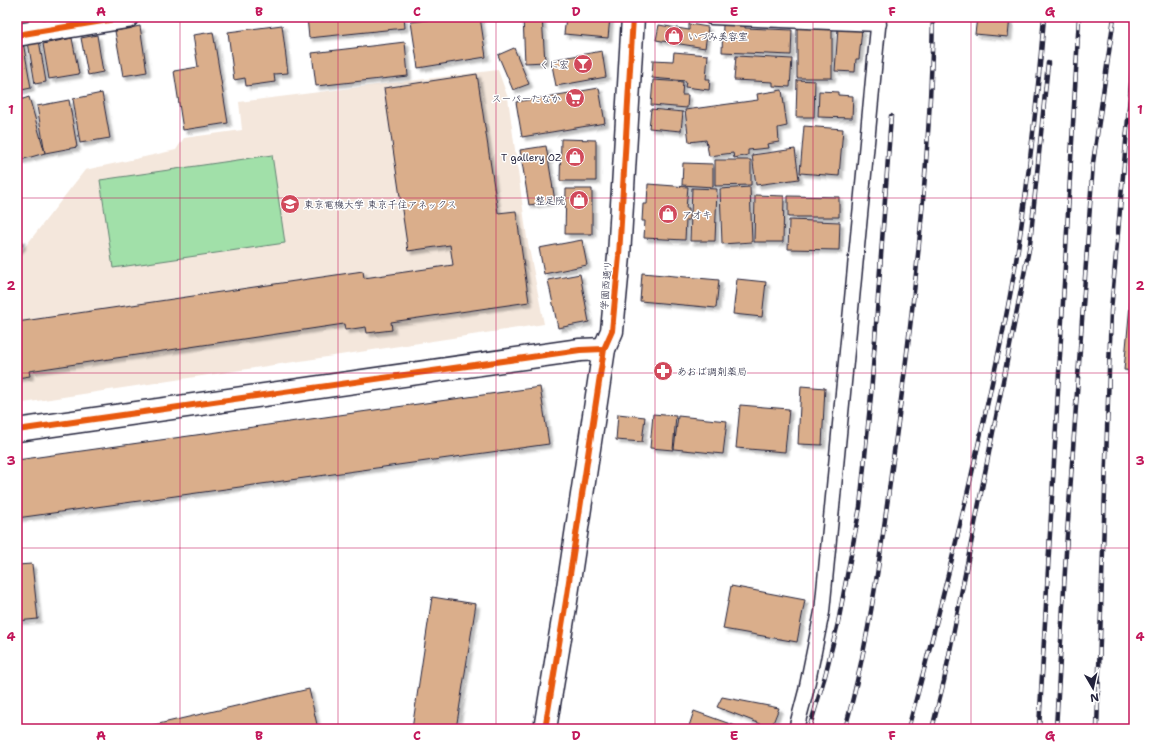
<svg xmlns="http://www.w3.org/2000/svg" width="1151" height="746" viewBox="0 0 1151 746" font-family="'Shantell Sans','Klee One',sans-serif">
  <style>
    .built { fill: #f4e7dc }
    .pitch { fill: #a1e0a9; stroke: #628172 }
    .building { fill: #daae8b; stroke: #22223b; filter: url(#shadow) }
    .lines { fill: none; stroke-linecap: round; stroke-linejoin: round }
    .lane-casing { stroke: #22223b; stroke-width: 17 }
    .street-casing { stroke: #22223b; stroke-width: 25 }
    .lane { stroke: #fff; stroke-width: 14 }
    .street { stroke: #fff; stroke-width: 22 }
    .rail-casing { stroke: #22223b; stroke-width: 4.5 }
    .rail { stroke: #fff; stroke-width: 3; stroke-dasharray: 9; stroke-linecap: butt }
    .cycleway-casing { stroke: #fff; stroke-width: 8 }
    .cycleway { stroke: #e8590c; stroke-width: 6 }
    .grid { fill: none; stroke: #c2185b; stroke-width: 1; stroke-opacity: 0.55 }
    .labels { text-anchor: middle; dominant-baseline: central; stroke-width: 3; stroke-linejoin: round; paint-order: stroke }
    .poi-label { font-size: 10px; fill: #22223b; stroke: #fff; text-anchor: start }
    .street-label { font-size: 10px; fill: #22223b; stroke: #fff }
    .neatline { fill: none; stroke: #c2185b; stroke-width: 1.5 }
    .grid-label { font-size: 13px; text-anchor: middle; font-weight: bold; fill: #c2185b }
  </style>
  <defs>
    <filter id="shadow"><feDropShadow dx="3.5" dy="3.5" stdDeviation="1" flood-color="#0004"/></filter>
  </defs>
  <rect width="100%" height="100%" fill="#fff"/>
  <filter id="ink" filterUnits="userSpaceOnUse"><feTurbulence type="fractalNoise" baseFrequency=".025" numOctaves="2"/><feDisplacementMap in="SourceGraphic" scale="8" xChannelSelector="R" yChannelSelector="G"/><feConvolveMatrix kernelMatrix="1 2 1 2 8 2 1 2 1" color-interpolation-filters="sRGB"/></filter>
  <g filter="url(#ink)">
    <polygon class="built" points="498,70 508,98 527,238 544,324 17,404 17,257 85,170 176,150 184,138 242,130 239,102"/>
    <polygon class="pitch" points="272,155 285,243 113,268 100,180"/>
    <g class="building">
      <polygon points="307,17 404,17 405,28 309,38"/>
      <polygon points="427,17 446,17 447,18 455,17 480,17 486,57 418,68 411,22 428,20"/>
      <polygon points="523,17 542,17 545,62 525,63"/>
      <polygon points="566,17 610,17 608,38 564,34"/>
      <polygon points="977,17 1010,17 1008,37 975,34"/>
      <polygon points="689,24 708,27 705,48 656,40 659,25 689,30"/>
      <polygon points="723,24 745,25 745,28 792,30 791,55 722,52"/>
      <polygon points="282,25 288,73 274,74 275,82 246,86 245,78 234,80 228,32"/>
      <polygon points="140,26 147,72 123,76 115,31"/>
      <rect x="797" y="27" width="35" height="51"/>
      <polygon points="838,28 862,29 859,59 856,59 855,72 835,71"/>
      <polygon points="213,32 228,123 183,130 174,71 198,67 193,35"/>
      <polygon points="97,35 103,72 88,75 81,38"/>
      <polygon points="72,38 79,74 49,79 43,44"/>
      <polygon points="39,40 46,82 35,84 28,42"/>
      <polygon points="23,42 31,88 17,91 17,43"/>
      <polygon points="405,42 408,76 316,86 312,53"/>
      <polygon points="514,48 529,84 513,90 498,55"/>
      <polygon points="602,51 606,77 556,86 551,60"/>
      <polygon points="674,52 708,55 706,79 710,79 709,90 685,87 686,81 652,78 653,60 673,61"/>
      <polygon points="736,56 792,59 790,87 773,86 773,82 734,80"/>
      <polygon points="477,74 498,213 516,211 529,302 391,322 392,330 367,333 366,327 345,330 344,324 29,371 30,376 17,378 17,322 363,271 364,278 453,265 450,245 408,251 384,88"/>
      <polygon points="653,80 683,82 682,95 688,95 687,108 651,105"/>
      <polygon points="797,80 815,81 814,117 796,117"/>
      <polygon points="599,88 605,123 522,137 516,102"/>
      <polygon points="782,90 787,126 778,128 779,142 767,144 768,148 748,150 748,155 734,158 733,153 709,156 706,140 689,142 685,110 758,100 757,94"/>
      <polygon points="819,91 838,92 838,95 853,96 852,118 818,117"/>
      <polygon points="102,93 110,138 80,143 73,99"/>
      <polygon points="29,97 45,153 17,161 17,101"/>
      <polygon points="69,100 77,147 45,153 37,106"/>
      <polygon points="651,109 683,112 681,131 649,128"/>
      <polygon points="804,126 843,129 839,176 800,173"/>
      <polygon points="561,139 596,140 596,181 560,181"/>
      <polygon points="546,146 555,201 529,205 520,150"/>
      <polygon points="795,149 799,179 756,185 752,155"/>
      <polygon points="715,160 751,160 751,185 715,186"/>
      <polygon points="683,163 713,164 713,187 682,185"/>
      <polygon points="648,184 688,187 686,208 689,208 689,220 686,220 685,240 644,238 645,221 642,221 643,204 647,204"/>
      <polygon points="750,187 752,242 722,244 720,189"/>
      <polygon points="692,188 717,189 715,241 690,241"/>
      <polygon points="566,189 592,189 592,234 565,234"/>
      <polygon points="755,195 784,196 783,242 754,242"/>
      <polygon points="788,196 839,197 839,217 788,217"/>
      <polygon points="789,220 840,222 839,250 788,249"/>
      <polygon points="17,239 21,239 22,246 17,251"/>
      <polygon points="582,240 587,265 544,274 539,248"/>
      <polygon points="1134,261 1134,371 1124,370"/>
      <polygon points="642,273 719,280 716,308 640,301"/>
      <polygon points="580,274 589,322 558,328 548,280"/>
      <polygon points="737,279 766,282 762,317 733,314"/>
      <polygon points="801,386 825,388 822,445 798,444"/>
      <polygon points="540,387 549,444 17,518 17,460"/>
      <polygon points="740,405 789,409 785,452 736,448"/>
      <polygon points="618,414 645,417 642,442 616,440"/>
      <polygon points="653,414 676,416 673,450 650,448"/>
      <polygon points="678,416 727,421 723,454 674,449"/>
      <polygon points="32,564 38,619 17,621 17,565"/>
      <polygon points="731,586 805,600 797,642 723,629"/>
      <polygon points="432,597 476,604 456,729 412,729"/>
      <polygon points="309,689 318,729 137,729"/>
      <polygon points="722,697 779,708 771,728 717,707"/>
      <polygon points="694,711 744,729 688,729"/>
    </g>
    <g class="lines">
      <defs>
        <g id="lane">
          <polyline points="35,17 38,31"/>
          <polyline points="711,17 879,24"/>
          <polyline points="796,729 806,691 822,612 879,17"/>
        </g>
        <g id="street">
          <polyline points="17,35 127,17"/>
          <polyline points="17,430 580,350 604,349"/>
          <polyline points="545,729 566,601 604,349 612,331 619,256 633,17"/>
        </g>
      </defs>
      <use href="#lane" class="lane-casing"/>
      <use href="#street" class="street-casing"/>
      <use href="#lane" class="lane"/>
      <use href="#street" class="street"/>
      <defs>
        <g id="rail">
          <polyline points="809,729 825,676 838,623 860,507 871,395 891,116"/>
          <path d="M845 729C870 638 882 545 894 452 914 307 930 163 933 17"/>
          <path d="M908 729C934 635 957 541 978 446 993 378 1009 310 1019 242 1030 167 1038 92 1044 17"/>
          <polyline points="932,729 944,681 1030,244 1048,63"/>
          <polyline points="1039,729 1079,17"/>
          <polyline points="1056,729 1067,535 1093,163 1114,17"/>
          <polyline points="1097,729 1111,311 1134,51"/>
        </g>
      </defs>
      <use href="#rail" class="rail-casing"/>
      <use href="#rail" class="rail"/>
      <defs>
        <g id="cycleway">
          <polyline points="17,35 127,17"/>
          <polyline points="17,430 580,350 604,349"/>
          <polyline points="545,729 566,601 604,349 612,331 619,256 633,17"/>
        </g>
      </defs>
      <use href="#cycleway" class="cycleway-casing"/>
      <use href="#cycleway" class="cycleway"/>
    </g>
  </g>
  <path class="grid" d="M180 17V729M338 17V729M496 17V729M655 17V729M813 17V729M971 17V729M17 198H1134M17 373H1134M17 548H1134"/>
  <defs>
    <symbol id="shop-disc" viewBox="-11 -11 22 22"><circle r="9.5" fill="#d1495b" stroke="#fff"/><path d="M-5-2.5h2.3a2.7 3.5 0 0 1 5.4 0H5L5.5 6h-11ZM-1.5-2.5h3a1.5 2.3 0 0 0-3 0Z" fill="#fff"/></symbol>
    <symbol id="bar-disc" viewBox="-11 -11 22 22"><circle r="9.5" fill="#d1495b" stroke="#fff"/><path d="M-6-5H6L.8 .8V4.5H3.5V6h-7V4.5H-.8V.8Z" fill="#fff"/></symbol>
    <symbol id="supermarket-disc" viewBox="-11 -11 22 22"><circle r="9.5" fill="#d1495b" stroke="#fff"/><path d="M-6-5.5h2.5l.6 2H6L4.5 2H-2.5L-4.4-4H-6ZM-1.5 3.2a1.3 1.3 0 1 0 .1 0ZM3 3.2a1.3 1.3 0 1 0 .1 0Z" fill="#fff"/></symbol>
    <symbol id="university-disc" viewBox="-11 -11 22 22"><circle r="9.5" fill="#d1495b" stroke="#fff"/><path d="M0-5L7-2L0 1L-7-2ZM-4 1L0 2.5L4 1V4Q0 6-4 4Z" fill="#fff"/></symbol>
    <symbol id="pharmacy-disc" viewBox="-11 -11 22 22"><circle r="9.5" fill="#d1495b" stroke="#fff"/><path d="M-2-6h4v4h4v4h-4v4h-4v-4h-4v-4h4Z" fill="#fff"/></symbol>
  </defs>
  <g fill-rule="evenodd">
    <use href="#shop-disc" x="663" y="25" width="22" height="22"/>
    <use href="#bar-disc" x="572" y="53" width="22" height="22"/>
    <use href="#supermarket-disc" x="564" y="87" width="22" height="22"/>
    <use href="#shop-disc" x="564" y="146" width="22" height="22"/>
    <use href="#shop-disc" x="568" y="189" width="22" height="22"/>
    <use href="#university-disc" x="279" y="193" width="22" height="22"/>
    <use href="#shop-disc" x="657" y="203" width="22" height="22"/>
    <use href="#pharmacy-disc" x="652" y="360" width="22" height="22"/>
  </g>
  <g class="labels">
    <g class="poi-label">
      <text x="688" y="36">いづみ美容室</text>
      <text x="569" y="64" text-anchor="end">くに宏</text>
      <text x="561" y="98" text-anchor="end">スーパーたなか</text>
      <text x="561" y="157" text-anchor="end">T gallery OZ</text>
      <text x="565" y="200" text-anchor="end">整足院</text>
      <text x="304" y="204">東京電機大学 東京千住アネックス</text>
      <text x="682" y="214">アオキ</text>
      <text x="677" y="371">あおば調剤薬局</text>
    </g>
    <g class="street-label">
      <text transform="translate(606 285) rotate(-85)">学園西通り</text>
    </g>
  </g>
  <rect width="1151" height="746" fill="none" stroke="#fff" stroke-width="44"/>
  <g transform="translate(1093 688) rotate(171)" stroke="#ffffff" stroke-width="3" paint-order="stroke">
  <path d="M0-3L7 15L0 10L-7 15Z" fill="#22223b"/>
  <text y="-6" font-size="11" font-weight="bold" text-anchor="middle" fill="#22223b">N</text>
  </g>
  <rect x="22" y="22" width="1107" height="702" class="neatline"/>
  <g class="grid-label">
    <text x="101" y="16">A</text>
    <text x="259" y="16">B</text>
    <text x="417" y="16">C</text>
    <text x="576" y="16">D</text>
    <text x="734" y="16">E</text>
    <text x="892" y="16">F</text>
    <text x="1050" y="16">G</text>
    <text x="11" y="114">1</text>
    <text x="1140" y="114">1</text>
    <text x="11" y="290">2</text>
    <text x="1140" y="290">2</text>
    <text x="11" y="465">3</text>
    <text x="1140" y="465">3</text>
    <text x="11" y="641">4</text>
    <text x="1140" y="641">4</text>
    <text x="101" y="740">A</text>
    <text x="259" y="740">B</text>
    <text x="417" y="740">C</text>
    <text x="576" y="740">D</text>
    <text x="734" y="740">E</text>
    <text x="892" y="740">F</text>
    <text x="1050" y="740">G</text>
  </g>
</svg>
